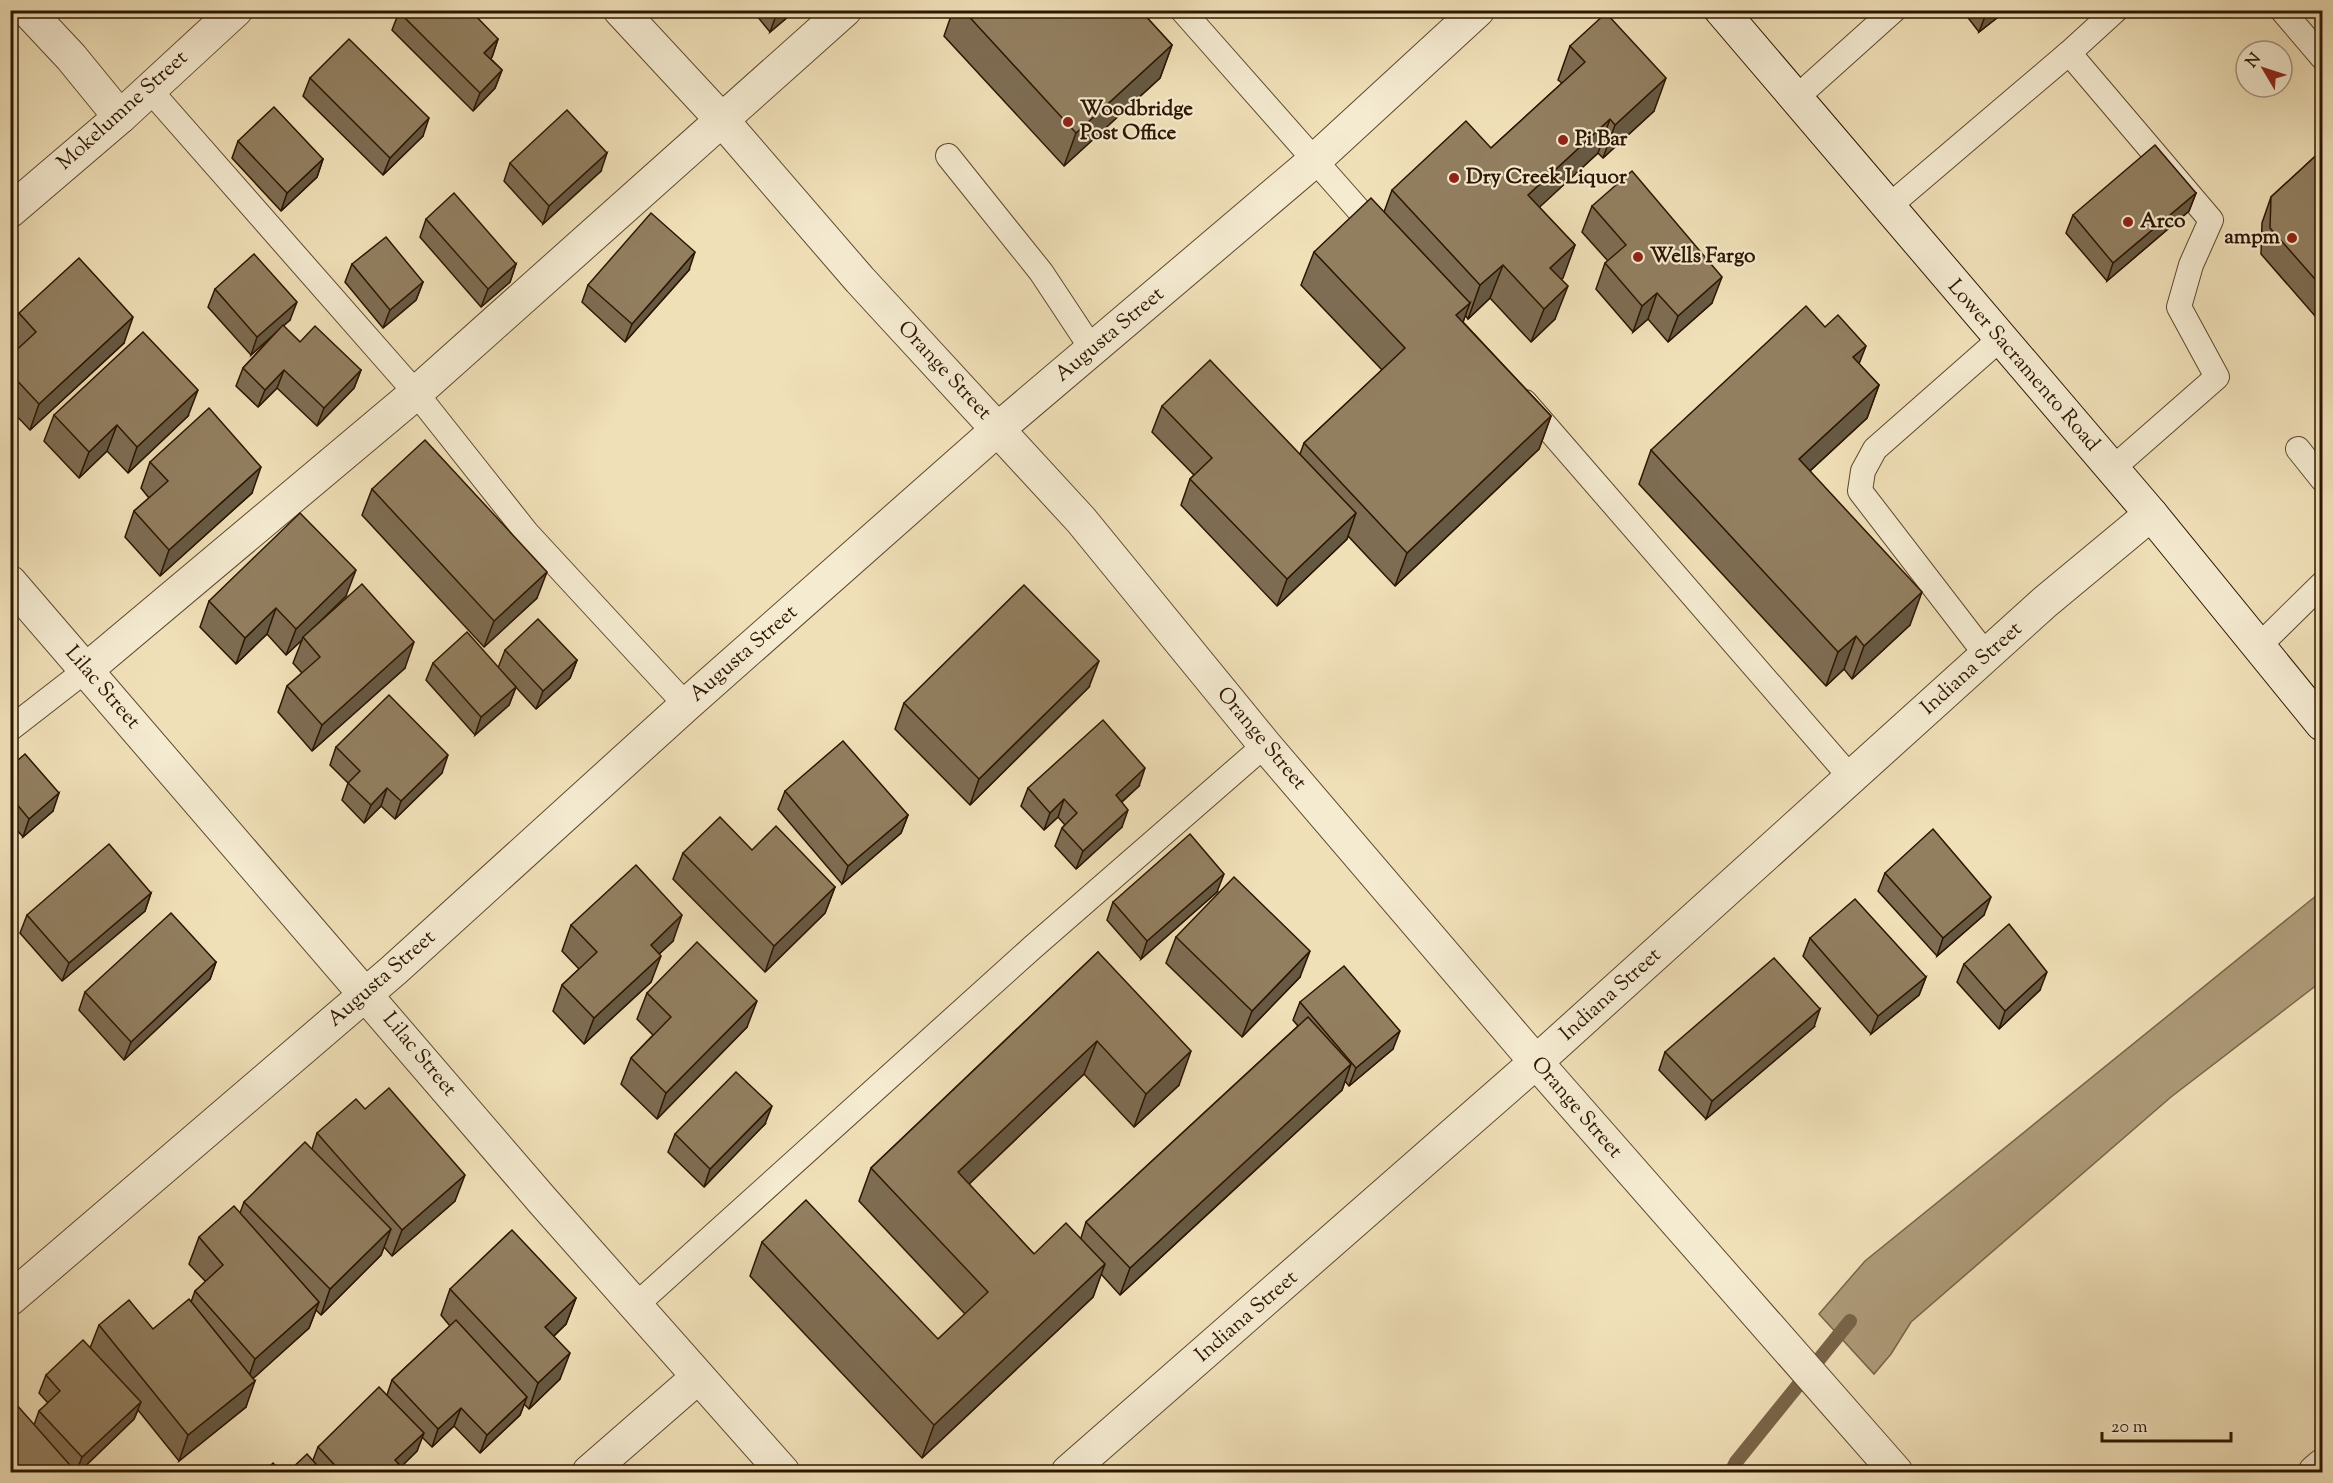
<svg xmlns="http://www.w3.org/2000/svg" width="2333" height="1483" viewBox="0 0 2333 1483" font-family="'Sorts Mill Goudy',serif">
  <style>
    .water { fill: #ae9b79; stroke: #7a6549; stroke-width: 1.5 }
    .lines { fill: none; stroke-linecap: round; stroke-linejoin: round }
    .stream { stroke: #7a6549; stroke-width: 14 }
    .lane-casing { stroke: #5e482e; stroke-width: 26 }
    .street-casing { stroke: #5e482e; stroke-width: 35 }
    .secondary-casing { stroke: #2d1500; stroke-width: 35 }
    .lane { stroke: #f5ebd1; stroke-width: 24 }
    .street { stroke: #f5ebd1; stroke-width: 33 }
    .secondary { stroke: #f5ebd1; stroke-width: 33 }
    .wall { fill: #7e6d53; stroke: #2d1500; stroke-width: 1.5 }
    .shaded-wall { fill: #665943; stroke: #2d1500; stroke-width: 1.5 }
    .building { fill: #927f60; stroke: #2d1500; stroke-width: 1.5 }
    .poi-dot { fill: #8f2418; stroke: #f5ebd1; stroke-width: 2 }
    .labels { text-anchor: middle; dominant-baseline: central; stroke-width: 4.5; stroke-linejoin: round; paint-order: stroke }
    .poi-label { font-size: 21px; font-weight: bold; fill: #2d1500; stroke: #f5ebd1; text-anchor: start }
    .street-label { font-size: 21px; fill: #2d1500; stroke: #f5ebd1 }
  </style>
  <rect width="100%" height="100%" fill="#f0e0b8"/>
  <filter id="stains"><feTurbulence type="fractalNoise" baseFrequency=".00333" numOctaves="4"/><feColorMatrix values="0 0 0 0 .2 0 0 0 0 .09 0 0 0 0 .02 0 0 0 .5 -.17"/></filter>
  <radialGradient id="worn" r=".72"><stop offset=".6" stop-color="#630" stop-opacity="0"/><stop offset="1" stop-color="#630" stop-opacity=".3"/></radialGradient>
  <polygon class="water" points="2322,891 2322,981 2171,1097 1911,1322 1891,1354 1874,1374 1819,1314 1865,1261"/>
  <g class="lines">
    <polyline class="stream" points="1731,1472 1736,1462 1850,1321"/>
    <defs>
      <g id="lane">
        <polyline points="1182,10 1379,233"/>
        <polyline points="2282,10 2322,57"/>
        <polyline points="2069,53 2116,10"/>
        <polyline points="148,88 416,393 527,533 686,705"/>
        <polyline points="1796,98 1894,10"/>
        <polyline points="948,156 1041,272 1092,349"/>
        <polyline points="1888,207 2069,53 2211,220 2191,265 2179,307 2217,377 2112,469"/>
        <polyline points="1525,402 1852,779"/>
        <polyline points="2298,449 2322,479"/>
        <polyline points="2259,646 2322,584"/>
        <polyline points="1987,656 1860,491 1863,471 1875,449 2000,339"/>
        <polyline points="10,729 86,670"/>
        <polyline points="635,1306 1033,947 1265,745"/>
      </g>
      <g id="street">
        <polyline points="27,10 71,57 120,117"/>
        <polyline points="620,10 721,119 860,280 1081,520 1265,745 1536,1062 1896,1472"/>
        <polyline points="10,211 120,117 236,10"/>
        <polyline points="10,582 542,1200 783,1472"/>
        <polyline points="86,670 416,393 845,10"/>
        <polyline points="10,1299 394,970 686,705 998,429 1315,160 1478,10"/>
        <polyline points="589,1472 698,1377"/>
        <polyline points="1068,1472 1536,1062 2045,602 2151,514"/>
        <polyline points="2315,1472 2322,1466"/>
      </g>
      <polyline id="secondary" points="1721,10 2151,514 2322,724"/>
    </defs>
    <use href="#lane" class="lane-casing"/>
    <use href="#street" class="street-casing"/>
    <use href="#secondary" class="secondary-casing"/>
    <use href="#lane" class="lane"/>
    <use href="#street" class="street"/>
    <use href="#secondary" class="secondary"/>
  </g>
  <g class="wall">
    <polygon points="752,10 796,10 770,32"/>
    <polygon points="953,10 1140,10 1172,45 1160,78 1064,166 944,36"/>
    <polygon points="1962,10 2007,10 1979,32"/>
    <polygon points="399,12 498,39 492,57 490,58 502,70 495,88 473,111 392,30"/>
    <polygon points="1570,46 1654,111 1603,158 1598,153 1539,207 1575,245 1561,280 1555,319 1531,342 1490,298 1468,319 1465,315 1463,322 1551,416 1539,449 1395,586 1348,536 1347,539 1277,606 1181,505 1190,479 1194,475 1152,432 1162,406 1300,454 1304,443 1382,370 1301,285 1314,252 1384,212 1392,190 1491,148 1562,83 1558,80"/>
    <polygon points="310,78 423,136 383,175 303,96"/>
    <polygon points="238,141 323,159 317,177 281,211 232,158"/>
    <polygon points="2322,150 2322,324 2261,254 2262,223 2271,197"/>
    <polygon points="510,163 601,171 543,224 504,181"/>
    <polygon points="2196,193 2189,211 2107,281 2066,233 2073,215"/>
    <polygon points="1592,206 1712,303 1668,342 1648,319 1633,332 1596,289 1605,263 1608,261 1582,232"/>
    <polygon points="426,219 516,264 510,282 481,307 420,237"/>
    <polygon points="352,264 423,282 416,300 383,328 345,282"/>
    <polygon points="689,270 625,342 582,302 588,285"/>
    <polygon points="215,289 290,320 283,326 300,342 361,370 354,388 317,426 277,388 258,407 236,386 243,368 274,334 251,355 208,307"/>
    <polygon points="19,313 124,343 30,430 10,409 10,356 18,349 10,341 10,337"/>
    <polygon points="1859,364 1879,385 1867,418 1810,471 1910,625 1852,679 1844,669 1826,686 1639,484 1651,450"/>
    <polygon points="54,415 188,416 128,473 107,451 79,478 44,441"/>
    <polygon points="150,462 252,493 160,576 125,537 134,511 149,498 141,488"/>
    <polygon points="372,489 537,598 484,647 362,515"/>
    <polygon points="346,596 327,615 405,668 312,751 278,712 287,686 302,673 293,663 302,640 286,655 267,634 236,664 200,627 209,601"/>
    <polygon points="505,650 577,660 570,678 536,709 502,672 516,687 509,705 475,735 426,680 433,663 498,668"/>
    <polygon points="1089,687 970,805 895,729 904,703"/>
    <polygon points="336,747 442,773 395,819 381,806 364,823 342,800 348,783 330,765"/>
    <polygon points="10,767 53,811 23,837 10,822"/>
    <polygon points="1139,786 1122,802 1122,827 1076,869 1055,846 1062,828 1065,825 1058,817 1044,830 1021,806 1028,788"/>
    <polygon points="785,791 908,815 901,833 842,884 778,809"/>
    <polygon points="752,850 835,887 825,913 765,972 673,879 683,853"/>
    <polygon points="1885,873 1984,915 1937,956 1878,891"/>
    <polygon points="1217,892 1141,959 1107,920 1113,902"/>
    <polygon points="151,893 145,911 62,981 20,933 27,915"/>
    <polygon points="571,925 673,941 659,954 651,982 584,1044 553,1011 562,985 579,969 562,951"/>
    <polygon points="1176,937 1300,977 1242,1037 1166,963"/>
    <polygon points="1810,938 1926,977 1919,995 1871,1034 1803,956"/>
    <polygon points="1098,952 1179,1085 1134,1127 1084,1074 969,1184 1034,1254 1081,1238 1086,1222 1298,1026 1293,1020 1300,1002 1393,1049 1349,1086 1345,1081 1342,1090 1120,1295 1101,1274 1093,1297 922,1458 750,1276 762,1242 938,1339 965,1314 859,1201 871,1168"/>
    <polygon points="216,962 210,979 124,1060 79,1010 85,992"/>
    <polygon points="1964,964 2040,990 1999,1029 1957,982"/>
    <polygon points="647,993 747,1027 657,1119 621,1084 631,1058 653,1035 637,1019"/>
    <polygon points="1814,1027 1706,1119 1659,1070 1665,1052"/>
    <polygon points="365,1109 455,1201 392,1256 384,1247 381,1255 321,1315 316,1310 309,1328 253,1378 246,1407 179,1461 138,1410 134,1419 78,1473 10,1473 34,1425 39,1411 48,1403 39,1393 46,1375 90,1348 99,1325 153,1329 191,1302 195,1291 206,1282 189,1264 199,1237 240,1213 244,1202 312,1149 317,1133"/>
    <polygon points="765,1124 704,1187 668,1152 675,1134"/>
    <polygon points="450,1289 576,1298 566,1324 554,1336 560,1379 529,1409 524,1404 520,1415 480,1453 454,1426 432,1447 422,1437 417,1451 401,1466 407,1473 287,1473 313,1460 318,1447 387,1395 392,1380 450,1326 441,1315"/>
  </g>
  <g class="shaded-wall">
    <polygon points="778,10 796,10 770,32"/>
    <polygon points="1990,10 2007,10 1979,32 1986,14"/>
    <polygon points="498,39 492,57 477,71 484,53"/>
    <polygon points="1172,45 1160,78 1064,166 1076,133"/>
    <polygon points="502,70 495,88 473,111 480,93"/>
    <polygon points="1666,78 1654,111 1603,158 1615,125"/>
    <polygon points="429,118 423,136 383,175 390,158"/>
    <polygon points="1610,119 1598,153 1516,229 1528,195"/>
    <polygon points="607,153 601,171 543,224 549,206"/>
    <polygon points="323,159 317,177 281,211 287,193"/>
    <polygon points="2196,193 2189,211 2107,281 2113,263"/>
    <polygon points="1575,245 1563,278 1538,301 1550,268"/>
    <polygon points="695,252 689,270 625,342 632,324"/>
    <polygon points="516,264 510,282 481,307 488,289"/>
    <polygon points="1503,265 1490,298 1468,319 1480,285"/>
    <polygon points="1722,277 1712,303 1668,342 1678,316"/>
    <polygon points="423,282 416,300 383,328 390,310"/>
    <polygon points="1568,286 1555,319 1531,342 1544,309"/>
    <polygon points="1657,293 1648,319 1633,332 1642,306"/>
    <polygon points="297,302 290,320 251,355 257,337"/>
    <polygon points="1470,303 1458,336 1456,315"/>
    <polygon points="133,317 124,343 30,430 39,404"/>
    <polygon points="1866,346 1853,379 1853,357"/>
    <polygon points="284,370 277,388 258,407 265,390"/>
    <polygon points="361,370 354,388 317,426 324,408"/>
    <polygon points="1879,385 1867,418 1787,492 1799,459"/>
    <polygon points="198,390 188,416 128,473 137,447"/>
    <polygon points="1551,416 1539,449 1395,586 1407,553"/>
    <polygon points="117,425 107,451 79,478 89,452"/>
    <polygon points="261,467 252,493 160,576 169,550"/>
    <polygon points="1356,513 1347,539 1277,606 1287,579"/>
    <polygon points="356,570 346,596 303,638 303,637 302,640 286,655 296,629"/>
    <polygon points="547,572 537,598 484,647 494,621"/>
    <polygon points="1922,592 1910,625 1852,679 1864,646"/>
    <polygon points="276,608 267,634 236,664 245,638"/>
    <polygon points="1856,636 1844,669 1826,686 1838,652"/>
    <polygon points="414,642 405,668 312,751 322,725"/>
    <polygon points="577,660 570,678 536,709 543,691"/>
    <polygon points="1099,661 1089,687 970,805 979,779"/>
    <polygon points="516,687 509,705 475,735 481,717"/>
    <polygon points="448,755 442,773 395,819 401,801"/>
    <polygon points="1145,768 1139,786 1109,813 1116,795"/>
    <polygon points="387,788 381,806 364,823 371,805"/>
    <polygon points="59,793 53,811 23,837 29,819"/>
    <polygon points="1064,799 1058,817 1044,830 1050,813"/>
    <polygon points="1128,810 1122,827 1076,869 1083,851"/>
    <polygon points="908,815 901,833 842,884 848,866"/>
    <polygon points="1224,874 1217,892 1141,959 1147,941"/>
    <polygon points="835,887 825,913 765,972 774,946"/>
    <polygon points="151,893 145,911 62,981 69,963"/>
    <polygon points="1991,897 1984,915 1937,956 1943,938"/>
    <polygon points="682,915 673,941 641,971 651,945"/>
    <polygon points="1310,951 1300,977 1242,1037 1252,1011"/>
    <polygon points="661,956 651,982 584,1044 594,1018"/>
    <polygon points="216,962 210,979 124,1060 131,1042"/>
    <polygon points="2047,972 2040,990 1999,1029 2005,1011"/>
    <polygon points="1926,977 1919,995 1871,1034 1878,1016"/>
    <polygon points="757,1001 747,1027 657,1119 666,1093"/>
    <polygon points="1820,1009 1814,1027 1706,1119 1712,1101"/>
    <polygon points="1400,1031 1393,1049 1349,1086 1356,1068"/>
    <polygon points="1097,1041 1084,1074 946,1206 958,1172"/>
    <polygon points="1191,1051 1179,1085 1134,1127 1146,1094"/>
    <polygon points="1351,1064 1342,1090 1120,1295 1130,1268"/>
    <polygon points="772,1106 765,1124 704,1187 710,1169"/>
    <polygon points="465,1175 455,1201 392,1256 402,1230"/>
    <polygon points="391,1229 381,1255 321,1315 330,1289"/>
    <polygon points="1105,1264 1093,1297 922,1458 934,1425"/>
    <polygon points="576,1298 566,1324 536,1353 545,1327"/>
    <polygon points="319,1302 309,1328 246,1385 255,1359"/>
    <polygon points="570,1353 560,1379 529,1409 538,1383"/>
    <polygon points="255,1381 246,1407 179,1461 188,1435"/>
    <polygon points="527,1397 520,1415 480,1453 487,1435"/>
    <polygon points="141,1402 134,1419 78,1473 76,1473 82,1457"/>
    <polygon points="461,1408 454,1426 432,1447 438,1429"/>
    <polygon points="424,1433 417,1451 395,1473 395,1460"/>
  </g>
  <g class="building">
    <polygon points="400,10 470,10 498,39 484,53 502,70 480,93 399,12"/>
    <polygon points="963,10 1140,10 1172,45 1076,133"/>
    <polygon points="1983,10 1990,10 1986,14"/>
    <polygon points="1606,13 1666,78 1615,125 1610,119 1528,195 1575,245 1550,268 1568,286 1544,309 1503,265 1480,285 1392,190 1466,121 1491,148 1585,62 1570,46"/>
    <polygon points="349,39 429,118 390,158 310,78"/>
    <polygon points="274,107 323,159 287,193 238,141"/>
    <polygon points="567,110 607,153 549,206 510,163"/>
    <polygon points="2155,145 2196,193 2113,263 2073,215"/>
    <polygon points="2322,150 2322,287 2270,228 2271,197"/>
    <polygon points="1632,171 1722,277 1678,316 1657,293 1642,306 1605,263 1626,245 1592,206"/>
    <polygon points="454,193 516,264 488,289 426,219"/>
    <polygon points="1371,198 1470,303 1456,315 1551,416 1407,553 1304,443 1405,348 1314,252"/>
    <polygon points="651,213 695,252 632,324 588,285"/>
    <polygon points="386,237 423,282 390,310 352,264"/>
    <polygon points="254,254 297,302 257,337 215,289"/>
    <polygon points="79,258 133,317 39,404 10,373 10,356 36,332 19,313"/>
    <polygon points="1806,306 1825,327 1838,315 1866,346 1853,357 1879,385 1799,459 1922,592 1864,646 1856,636 1838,652 1651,450"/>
    <polygon points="283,325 300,342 315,326 361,370 324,408 284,370 265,390 243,368"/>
    <polygon points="143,332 198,390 137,447 117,425 89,452 54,415"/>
    <polygon points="1210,360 1356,513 1287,579 1190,479 1212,458 1162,406"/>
    <polygon points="209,408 261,467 169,550 134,511 168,481 150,462"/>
    <polygon points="425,440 547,572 494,621 372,489"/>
    <polygon points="300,513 356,570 296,629 276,608 245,638 209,601"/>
    <polygon points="362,584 414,642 322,725 287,686 320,657 303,637"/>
    <polygon points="1024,585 1099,661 979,779 904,703"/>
    <polygon points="538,619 577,660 543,691 505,650"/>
    <polygon points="467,632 516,687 481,717 433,663"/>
    <polygon points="389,695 448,755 401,801 387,788 371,805 348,783 360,771 336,747"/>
    <polygon points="1103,720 1145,768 1116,795 1128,810 1083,851 1062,828 1077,813 1064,799 1050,813 1028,788"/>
    <polygon points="843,741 908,815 848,866 785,791"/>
    <polygon points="25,754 59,793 29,819 10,796 10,767"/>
    <polygon points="720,817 752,850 776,826 835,887 774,946 683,853"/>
    <polygon points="1933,829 1991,897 1943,938 1885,873"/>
    <polygon points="1190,834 1224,874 1147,941 1113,902"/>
    <polygon points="109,844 151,893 69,963 27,915"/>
    <polygon points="636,865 682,915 651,945 661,956 594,1018 562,985 597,952 571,925"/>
    <polygon points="1234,877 1310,951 1252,1011 1176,937"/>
    <polygon points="1855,899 1926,977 1878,1016 1810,938"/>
    <polygon points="171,913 216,962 131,1042 85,992"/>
    <polygon points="2009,924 2047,972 2005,1011 1964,964"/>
    <polygon points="697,942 757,1001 666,1093 631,1058 671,1017 647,993"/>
    <polygon points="1098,952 1191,1051 1146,1094 1097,1041 958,1172 1034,1254 1066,1223 1105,1264 934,1425 762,1242 806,1200 938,1339 988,1292 871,1168"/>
    <polygon points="1774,958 1820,1009 1712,1101 1665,1052"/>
    <polygon points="1344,966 1400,1031 1356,1068 1300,1002"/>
    <polygon points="1308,1017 1351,1064 1130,1268 1086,1222"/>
    <polygon points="736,1072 772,1106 710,1169 675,1134"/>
    <polygon points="389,1088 465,1175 402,1230 317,1133 356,1099 365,1109"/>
    <polygon points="305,1142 391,1229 330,1289 244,1202"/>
    <polygon points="234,1206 319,1302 255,1359 195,1291 223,1265 199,1237"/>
    <polygon points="512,1230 576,1298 545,1327 570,1353 538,1383 450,1289"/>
    <polygon points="189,1299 255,1381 188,1435 99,1325 129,1300 153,1329"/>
    <polygon points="456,1320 527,1397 487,1435 461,1408 438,1429 392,1380"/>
    <polygon points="83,1340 141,1402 82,1457 39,1411 60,1391 46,1375"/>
    <polygon points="379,1387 424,1433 395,1460 407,1473 342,1473 318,1447"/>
    <polygon points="15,1403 77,1473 10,1473 10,1407"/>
    <polygon points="307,1454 324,1473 287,1473"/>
    <polygon points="273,1463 282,1473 263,1473"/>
  </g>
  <g class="poi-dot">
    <circle cx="1068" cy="122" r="6"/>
    <circle cx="1563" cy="140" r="6"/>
    <circle cx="1454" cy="178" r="6"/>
    <circle cx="2128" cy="222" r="6"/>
    <circle cx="2292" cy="238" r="6"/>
    <circle cx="1638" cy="257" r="6"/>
  </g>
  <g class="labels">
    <g class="poi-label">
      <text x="1080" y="110">Woodbridge<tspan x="1080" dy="24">Post Office</tspan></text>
      <text x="1575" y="140">Pi Bar</text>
      <text x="1466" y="178">Dry Creek Liquor</text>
      <text x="2140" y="222">Arco</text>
      <text x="2280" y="238" text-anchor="end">ampm</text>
      <text x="1650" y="257">Wells Fargo</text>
    </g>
    <g class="street-label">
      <text transform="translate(123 111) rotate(-42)">Mokelumne Street</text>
      <text transform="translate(1110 335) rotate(-40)">Augusta Street</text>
      <text transform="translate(2023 366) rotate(49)">Lower Sacramento Road</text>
      <text transform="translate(944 371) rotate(47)">Orange Street</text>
      <text transform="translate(744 654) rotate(-41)">Augusta Street</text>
      <text transform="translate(1972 669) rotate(-42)">Indiana Street</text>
      <text transform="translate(102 688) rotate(49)">Lilac Street</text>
      <text transform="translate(1261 739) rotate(50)">Orange Street</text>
      <text transform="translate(382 979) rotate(-41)">Augusta Street</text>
      <text transform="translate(1611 995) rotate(-42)">Indiana Street</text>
      <text transform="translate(419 1055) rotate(50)">Lilac Street</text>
      <text transform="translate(1576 1108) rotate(49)">Orange Street</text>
      <text transform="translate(1247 1317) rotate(-41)">Indiana Street</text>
    </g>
  </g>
  <rect width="2333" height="1483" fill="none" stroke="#f0e0b8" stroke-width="36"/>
  <rect x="12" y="12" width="2309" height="1459" fill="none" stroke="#2d1500" stroke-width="3"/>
  <rect x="18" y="18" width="2297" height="1447" fill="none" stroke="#2d1500" stroke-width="1.5"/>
  <g transform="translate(2264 69) rotate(309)"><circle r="28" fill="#f5ebd1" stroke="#a5957d" stroke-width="1.5"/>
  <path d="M0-4.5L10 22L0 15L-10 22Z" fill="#8f2418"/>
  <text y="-9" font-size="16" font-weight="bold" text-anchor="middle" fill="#2d1500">N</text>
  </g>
  <path d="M2102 1432v9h129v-9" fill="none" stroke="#2d1500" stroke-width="3"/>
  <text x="2111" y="1432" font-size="18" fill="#2d1500" stroke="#f5ebd1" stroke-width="4.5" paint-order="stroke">20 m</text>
  <rect width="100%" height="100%" filter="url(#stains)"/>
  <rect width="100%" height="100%" fill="url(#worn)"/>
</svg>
